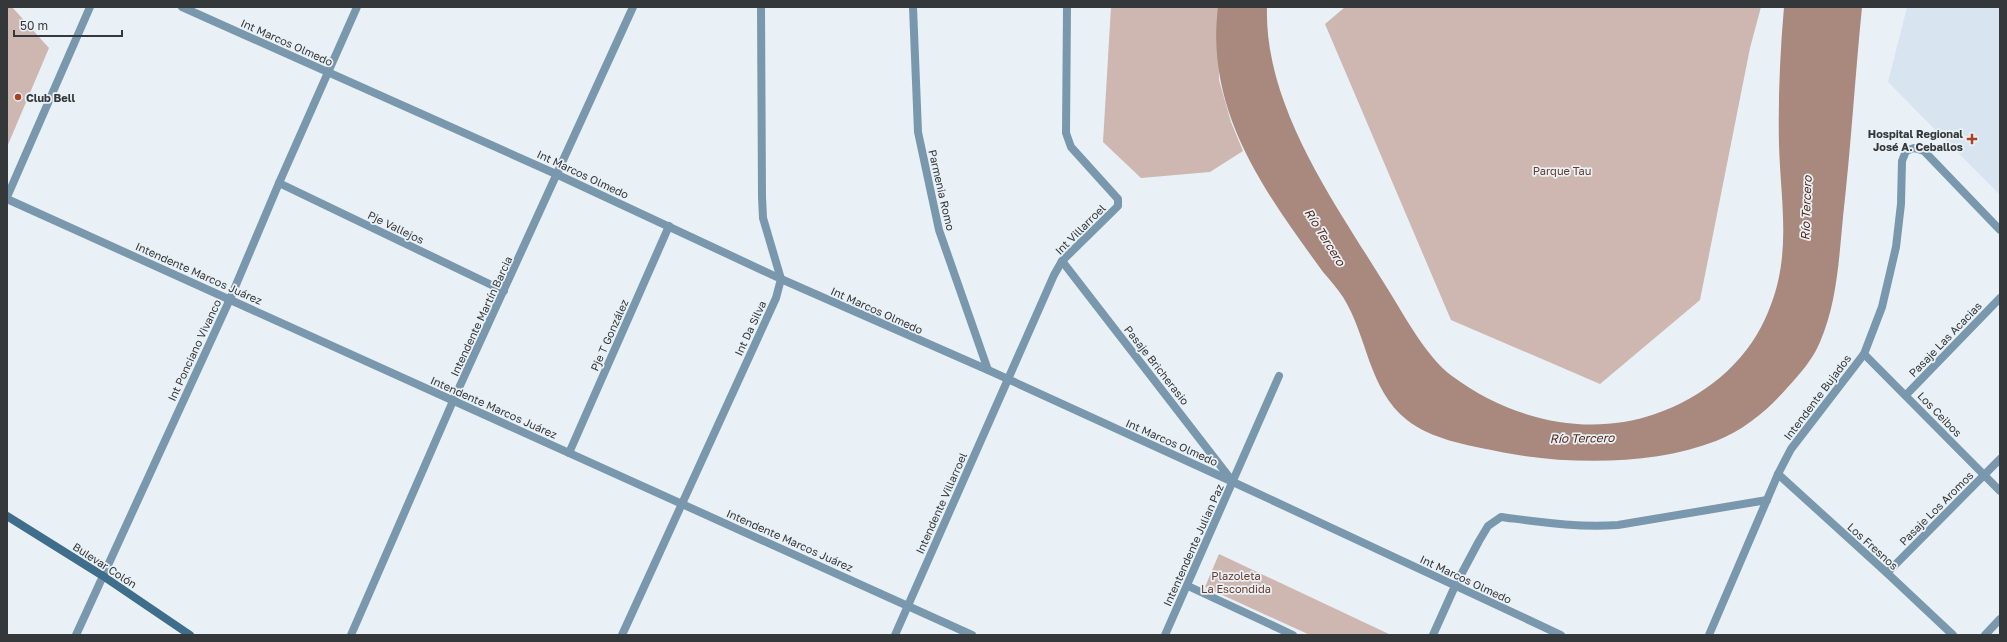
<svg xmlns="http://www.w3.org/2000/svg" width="2007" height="642" viewBox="0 0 2007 642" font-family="'Golos Text',sans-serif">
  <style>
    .built { fill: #d8e5f0 }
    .green { fill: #cdb7b0 }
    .water { fill: #a9887e }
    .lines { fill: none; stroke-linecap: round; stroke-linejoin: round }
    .street { stroke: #7998ad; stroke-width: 8 }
    .secondary { stroke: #3e6e8c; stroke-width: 8 }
    .poi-dot { fill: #aa4222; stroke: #e9f1f6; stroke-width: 1.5 }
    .labels { text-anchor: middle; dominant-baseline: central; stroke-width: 3.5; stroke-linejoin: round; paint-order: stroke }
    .street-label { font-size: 11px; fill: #35383a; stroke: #e9f1f6 }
    .poi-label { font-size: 11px; font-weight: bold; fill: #35383a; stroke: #e9f1f6; text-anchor: start }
    .park-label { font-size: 11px; fill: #6b3a2b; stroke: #e9f1f6 }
    .water-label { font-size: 12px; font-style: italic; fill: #58281a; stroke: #e9f1f6 }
  </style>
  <rect width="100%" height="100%" fill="#e9f1f6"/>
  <polygon class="built" points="1907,7 2000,7 2000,195 1888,82"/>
  <g class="green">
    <polygon points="7,7 12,7 49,48 7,147"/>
    <polygon points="1111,7 1218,7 1219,80 1231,122 1243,151 1210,172 1141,178 1103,142"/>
    <polygon points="1345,7 1761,7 1750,48 1700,300 1600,384 1451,320 1325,24"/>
    <polygon points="1219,554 1391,635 1310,635 1205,587"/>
  </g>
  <path class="water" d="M1218 7H1267C1264 105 1334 202 1384 283 1402 311 1425 356 1452 376 1510 419 1586 438 1655 414 1702 398 1745 364 1765 319 1793 259 1781 208 1779 145 1778 99 1780 53 1784 7H1862C1855 77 1851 147 1843 217 1839 258 1837 303 1820 342 1813 359 1800 374 1787 388 1768 410 1744 430 1716 441 1652 466 1563 465 1496 451 1466 445 1431 439 1407 420 1368 389 1368 337 1343 297 1337 288 1330 280 1323 272 1265 192 1205 112 1218 7Z"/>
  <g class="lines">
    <g class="street">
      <polyline points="182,7 556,174 781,279 988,370 1233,482 1561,635"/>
      <polyline points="913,7 918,132 939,230 988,370"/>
      <polyline points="279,183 504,291"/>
      <polyline points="7,197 90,7"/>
      <polyline points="7,199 972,635"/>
      <polyline points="1062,261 1233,482"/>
      <polyline points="1864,354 2000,491"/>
      <polyline points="1906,395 2000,298"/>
      <polyline points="569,453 669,226"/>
      <polyline points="1778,474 1887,573 1953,635"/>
      <polyline points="1887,573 2000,459"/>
      <polyline points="1188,586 1293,635"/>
      <polyline points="76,635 230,299 279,183 357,7"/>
      <polyline points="351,635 453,401 633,7"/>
      <polyline points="622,635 776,298 781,279 763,218 762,197 761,7"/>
      <polyline points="895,635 1054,275 1062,261 1118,206 1118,199 1071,147 1066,133 1067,7"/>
      <polyline points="1165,635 1279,376"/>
      <path d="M1433 635 1455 586 1479 541 1488 526 1501 517C1540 522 1578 528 1618 525L1767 500"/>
      <polyline points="1709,635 1778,474 1791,449 1864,354 1882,307 1896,247 1901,204 1902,161 1906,151 1914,148 1924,151 2000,230"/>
      <polyline points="1985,635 2000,619"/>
    </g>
    <polyline class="secondary" points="7,516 103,576 190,635"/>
  </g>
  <g class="poi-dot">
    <circle cx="18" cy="97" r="4"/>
    <path d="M1970 133h4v4h4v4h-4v4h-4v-4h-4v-4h4z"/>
  </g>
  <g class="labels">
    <g class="street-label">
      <text transform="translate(287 42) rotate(24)">Int Marcos Olmedo</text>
      <text transform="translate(583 174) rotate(25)">Int Marcos Olmedo</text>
      <text transform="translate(942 190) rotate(77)">Parmenia Romo</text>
      <text transform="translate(396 227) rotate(26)">Pje Vallejos</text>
      <text transform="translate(1080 229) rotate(-45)">Int Villarroel</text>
      <text transform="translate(199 273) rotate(24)">Intendente Marcos Juárez</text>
      <text transform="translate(877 310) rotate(24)">Int Marcos Olmedo</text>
      <text transform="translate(481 316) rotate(-65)">Intendente Martín Barcia</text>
      <text transform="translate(750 328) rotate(-65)">Int Da Silva</text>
      <text transform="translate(609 335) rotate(-66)">Pje T González</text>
      <text transform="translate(1945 339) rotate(-46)">Pasaje Las Acacias</text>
      <text transform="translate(194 350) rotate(-65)">Int Ponciano Vivanco</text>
      <text transform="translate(1157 365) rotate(52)">Pasaje Bricherasio</text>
      <text transform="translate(1817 397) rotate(-53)">Intendente Bujados</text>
      <text transform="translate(494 407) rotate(24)">Intendente Marcos Juárez</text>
      <text transform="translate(1940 414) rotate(46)">Los Ceibos</text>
      <text transform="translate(1172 442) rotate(24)">Int Marcos Olmedo</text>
      <text transform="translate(941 503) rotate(-66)">Intendente Villarroel</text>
      <text transform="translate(1936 508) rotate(-45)">Pasaje Los Aromos</text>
      <text transform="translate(790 540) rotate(24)">Intendente Marcos Juárez</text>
      <text transform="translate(1193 545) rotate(-66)">Intentendente Julian Paz</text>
      <text transform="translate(1873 546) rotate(42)">Los Fresnos</text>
      <text transform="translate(105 565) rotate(33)">Bulevar Colón</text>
      <text transform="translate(1466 579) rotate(25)">Int Marcos Olmedo</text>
    </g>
    <g class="poi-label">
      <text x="26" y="97">Club Bell</text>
      <text x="1963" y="133" text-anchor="end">Hospital Regional<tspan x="1963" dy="13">José A. Ceballos</tspan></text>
    </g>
    <g class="park-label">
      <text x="1562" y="170">Parque Tau</text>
      <text x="1236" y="575">Plazoleta<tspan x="1236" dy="13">La Escondida</tspan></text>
    </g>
    <g class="water-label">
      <text transform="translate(1806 208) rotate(-88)">Río Tercero</text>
      <text transform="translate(1325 237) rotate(58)">Río Tercero</text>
      <text transform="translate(1582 438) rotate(-1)">Río Tercero</text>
    </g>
  </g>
  <rect width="2007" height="642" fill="none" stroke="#35383a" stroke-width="16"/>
  <path d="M14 30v6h108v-6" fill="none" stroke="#35383a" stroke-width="2"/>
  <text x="20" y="30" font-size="12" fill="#35383a" stroke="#e9f1f6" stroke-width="3" paint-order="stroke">50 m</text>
</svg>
